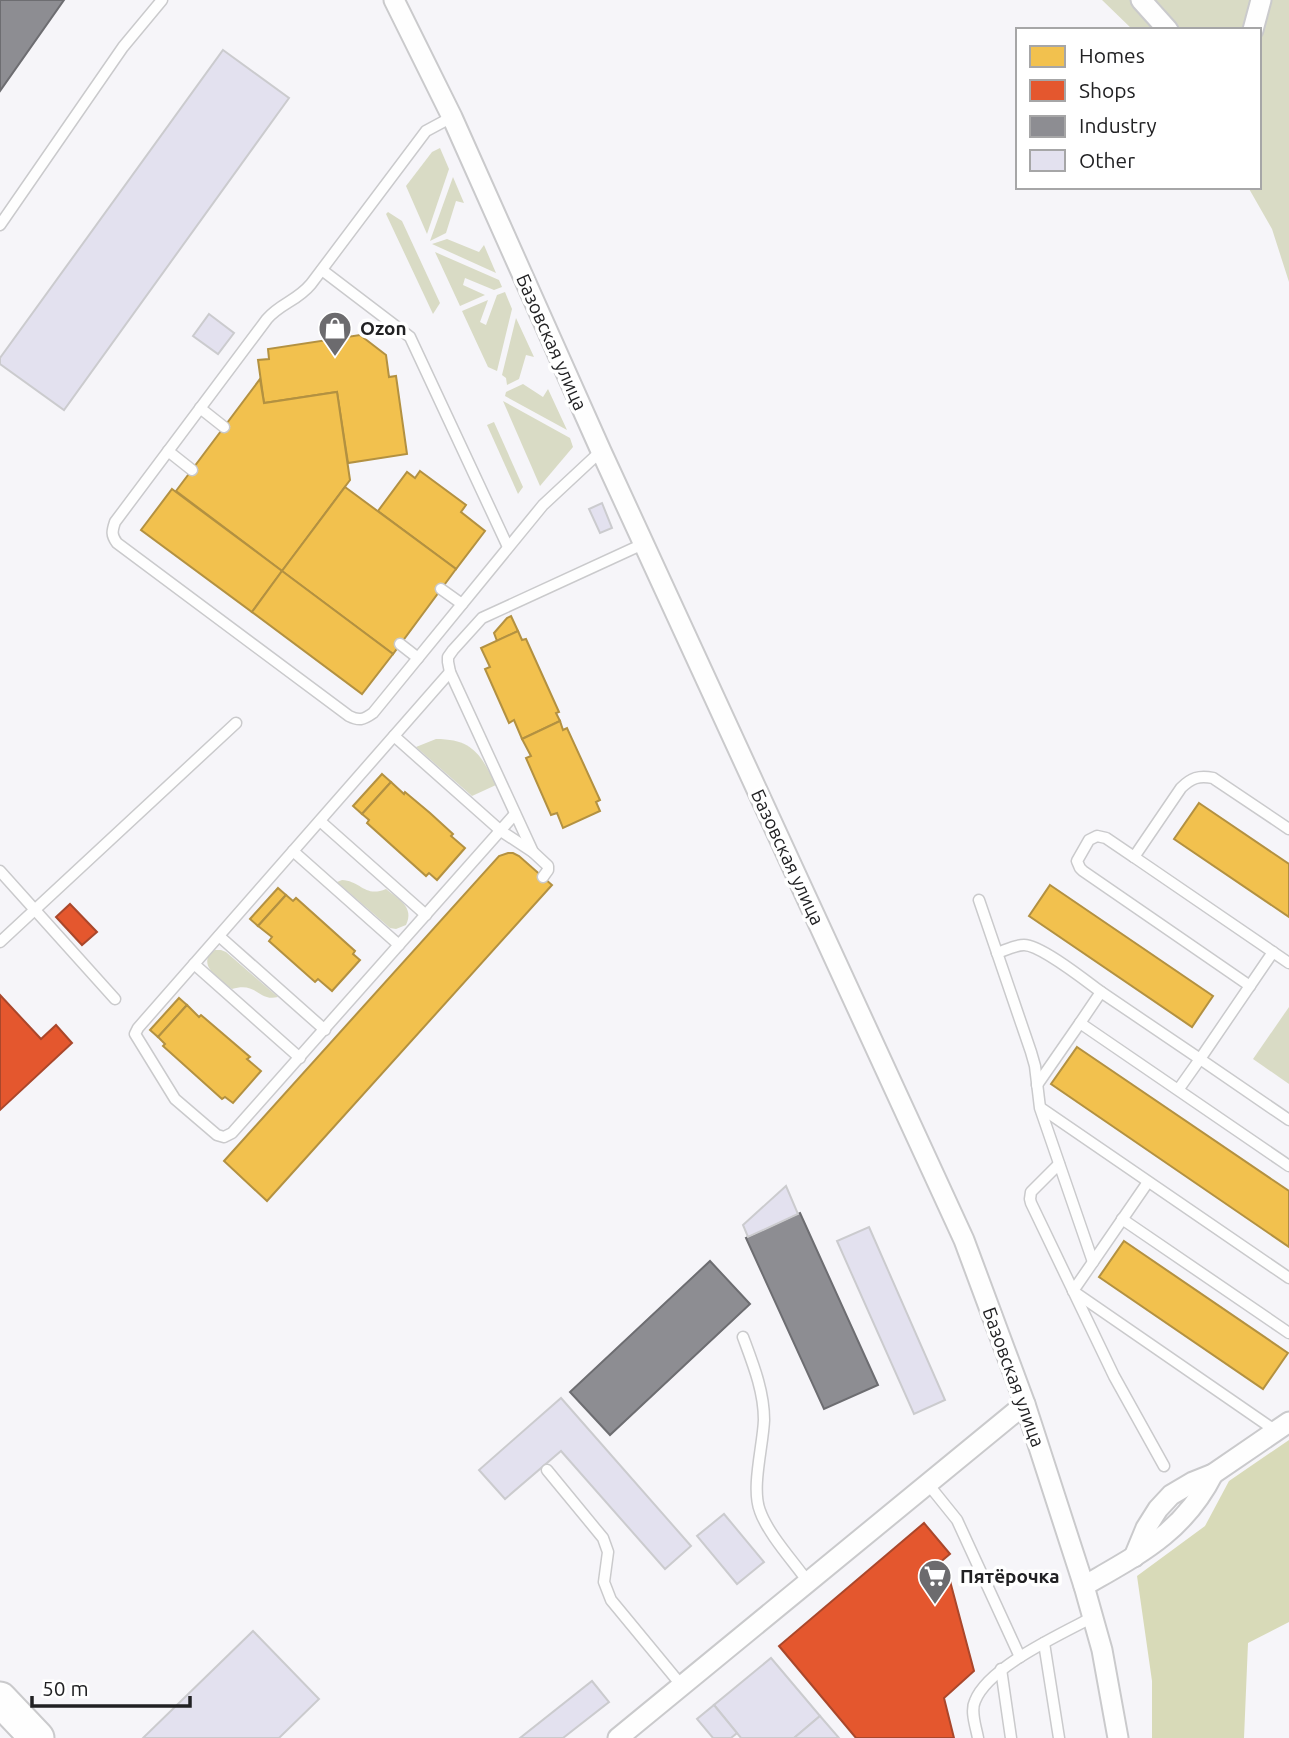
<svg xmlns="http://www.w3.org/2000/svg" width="1289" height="1738" viewBox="0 0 1289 1738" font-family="Ubuntu,sans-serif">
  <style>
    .green { fill: #d9dbc5 }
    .forest { fill: #d8dab8 }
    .homes { fill: #f2c14e; stroke: #b39141; stroke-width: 2 }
    .shops { fill: #e4572e; stroke: #aa472b; stroke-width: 2 }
    .industry { fill: #8d8d92; stroke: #6d6d71; stroke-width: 2 }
    .building { fill: #e3e1ef; stroke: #cbcbce; stroke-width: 2 }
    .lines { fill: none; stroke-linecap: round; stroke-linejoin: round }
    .service-casing { stroke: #cacacc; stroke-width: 13 }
    .minor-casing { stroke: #cacacc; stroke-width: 23 }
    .trunk-casing { stroke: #cacacc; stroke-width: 37 }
    .service { stroke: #fefefe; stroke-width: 10 }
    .minor { stroke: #fefefe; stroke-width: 19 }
    .trunk { stroke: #fefefe; stroke-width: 33 }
    .labels { text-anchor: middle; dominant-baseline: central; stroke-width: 7; stroke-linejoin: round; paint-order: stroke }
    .poi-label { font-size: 19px; font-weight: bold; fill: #212123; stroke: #fff; text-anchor: start }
    .street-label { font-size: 19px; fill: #212123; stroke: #fff }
  </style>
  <rect width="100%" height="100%" fill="#f6f5f9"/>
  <g class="green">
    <polygon points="1102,0 1289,0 1289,282 1272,229 1248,187 1259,187 1259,30 1133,30"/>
    <polygon points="440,148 449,169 427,234 406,186 432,152"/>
    <polygon points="453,177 464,203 456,201 446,233 430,241"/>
    <polygon points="388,212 402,221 440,303 433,314 386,214"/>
    <polygon points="447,239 479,252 484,245 496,273 432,244"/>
    <polygon points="435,252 499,280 502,287 494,290 465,278 463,285 485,295 460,306"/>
    <polygon points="505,292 512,309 497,371 488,367 462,311 488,300 480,322 486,325 497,295"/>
    <polygon points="516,318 534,357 526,355 519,379 507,385 506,378 502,375"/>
    <polygon points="523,384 543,397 548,389 567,430 505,396 506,392"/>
    <polygon points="503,401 570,438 573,447 540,486"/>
    <polygon points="494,422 523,487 518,494 487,425"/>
    <path d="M436 739C473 739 481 755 496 785L472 796 416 747Z"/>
    <path d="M342 880C361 881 365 898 386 889 398 899 415 907 406 925L396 929 390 928 337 882Z"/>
    <path d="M215 950H221L226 952 278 997C258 1002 257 981 232 989 221 980 194 964 215 950Z"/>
    <polygon points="1289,1007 1289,1084 1253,1059"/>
  </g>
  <polygon class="forest" points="1289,1440 1289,1622 1248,1643 1244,1738 1152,1738 1152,1681 1137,1576 1205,1526 1229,1481"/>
  <g class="homes">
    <polygon points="360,335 386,355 389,377 396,376 407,454 348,463 337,392 264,403 258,360 269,359 268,349"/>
    <polygon points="260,379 264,403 337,392 350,480 282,571 176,491"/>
    <polygon points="420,471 466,505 461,512 485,531 456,569 378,511 407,472 415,478"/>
    <polygon points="345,487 456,569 393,654 282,571"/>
    <polygon points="172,489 282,571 252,612 141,530"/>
    <polygon points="282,571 393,654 362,694 252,612"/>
    <polygon points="511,616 518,631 497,641 494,633 507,618"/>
    <polygon points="518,631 522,640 526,639 559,712 556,713 560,721 522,739 514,720 509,723 485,669 490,667 481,648"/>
    <polygon points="560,721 563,730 567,728 600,800 596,802 600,811 563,828 557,813 551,815 526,758 531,756 522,739"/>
    <polygon points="382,774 391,782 362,814 353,806"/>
    <polygon points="391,782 404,794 405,792 430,813 453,834 451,836 465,848 437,880 429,873 426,876 367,823 369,820 362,814"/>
    <polygon points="1199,803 1289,864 1289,917 1174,839"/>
    <polygon points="508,853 513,853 519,856 552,885 267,1201 224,1161 499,856"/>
    <polygon points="1050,885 1213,996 1192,1027 1029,916"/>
    <polygon points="278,888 286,895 258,926 250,919"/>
    <polygon points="286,895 293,901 296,898 355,951 353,954 360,960 332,991 318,979 315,982 269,941 272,937 258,926"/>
    <polygon points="179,998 187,1005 158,1037 150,1030"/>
    <polygon points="187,1005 199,1017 201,1015 250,1057 247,1059 261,1071 233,1103 225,1097 222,1099 163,1046 165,1044 158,1037"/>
    <polygon points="1077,1047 1289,1191 1289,1247 1051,1084"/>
    <polygon points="1124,1241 1288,1353 1263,1389 1099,1277"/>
  </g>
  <g class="shops">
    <polygon points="70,904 97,932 82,945 56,917"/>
    <polygon points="0,995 41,1039 56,1025 72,1043 0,1110"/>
    <polygon points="924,1523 950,1554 937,1565 950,1581 974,1671 944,1698 954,1738 856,1738 779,1646"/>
  </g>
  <g class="industry">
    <polygon points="0,0 64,0 0,91"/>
    <polygon points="800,1213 878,1385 824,1409 746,1238"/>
    <polygon points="710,1261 750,1304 610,1435 570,1392"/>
  </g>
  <g class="building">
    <polygon points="223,50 289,98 64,410 0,364 0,358"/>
    <polygon points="209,314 234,333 218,354 193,336"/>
    <polygon points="602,503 612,528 600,533 589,509"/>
    <polygon points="786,1186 798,1214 748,1237 743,1225"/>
    <polygon points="869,1227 945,1400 914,1414 837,1241"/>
    <polygon points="561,1398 691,1546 665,1569 561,1451 505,1499 479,1470"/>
    <polygon points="724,1514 764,1562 737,1584 697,1536"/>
    <polygon points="253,1631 319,1699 279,1738 143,1738"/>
    <polygon points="771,1658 820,1716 794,1738 741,1738 714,1705"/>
    <polygon points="592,1681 609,1702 563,1738 520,1738"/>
    <polygon points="714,1705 737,1733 731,1738 713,1738 697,1719"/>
    <polygon points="820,1716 839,1738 794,1738"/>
  </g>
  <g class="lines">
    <defs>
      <g id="service">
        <path d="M452 117 426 131 311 284C297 301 281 303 267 319L115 522C112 531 111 535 117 543L349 716C359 721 363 720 373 713L543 505 601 451"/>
        <polyline points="0,225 123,47 162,0"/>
        <polyline points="322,270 410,337 508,547"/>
        <polyline points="200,408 224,427"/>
        <polyline points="168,451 192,470"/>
        <polyline points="441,589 462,604"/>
        <polyline points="400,644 418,658"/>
        <polyline points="450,672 138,1028 135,1034 175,1099 217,1135 224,1137 232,1133 515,814"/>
        <polyline points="394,736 501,831 533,852"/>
        <polyline points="320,821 426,915"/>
        <path d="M1289 829 1213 778C1199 775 1191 778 1181 788L1134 857 1289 963"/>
        <polyline points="293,851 399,945"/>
        <polyline points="1134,857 1106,838 1097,836 1089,840 1077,861 1080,868 1083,871 1250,986"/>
        <polyline points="0,871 115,999"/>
        <polyline points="543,877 548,870 548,866 533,852 450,672 448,662 448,657 453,650 482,618 643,544"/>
        <polyline points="979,900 1031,1052 1035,1066 1040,1108 1093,1262"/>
        <polyline points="219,936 325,1030"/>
        <polyline points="0,942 236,723"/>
        <polyline points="1273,952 1200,1059 1289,1120"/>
        <path d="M997 953C1006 950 1015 945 1024 945 1041 945 1086 981 1101 992"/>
        <polyline points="194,964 300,1058"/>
        <polyline points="1037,1085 1080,1023"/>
        <polyline points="1178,1090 1200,1059 1101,992 1080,1023 1289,1166"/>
        <polyline points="1041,1108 1289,1278"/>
        <polyline points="1059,1164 1031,1192 1030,1199 1031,1203 1114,1376 1164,1466"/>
        <polyline points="1148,1182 1073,1291 1276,1431"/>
        <polyline points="1122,1219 1289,1333"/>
        <path d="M743 1337C753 1364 764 1391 764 1420 763 1446 751 1488 760 1511 768 1534 794 1562 808 1582"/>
        <polyline points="547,1470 603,1538 608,1552 604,1582 611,1600 682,1686"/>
        <polyline points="928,1484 957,1520 1020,1657"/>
        <polyline points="1044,1643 1059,1738"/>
        <polyline points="1001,1669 1011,1738"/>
        <path d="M978 1738C976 1727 970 1711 975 1701 988 1667 1061 1634 1093 1617"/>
      </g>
      <g id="minor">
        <polyline points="394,0 452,117 601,451 964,1240 1025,1404 1084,1586 1102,1650 1118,1738"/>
        <polyline points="1141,0 1168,30"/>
        <polyline points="1253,30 1261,0"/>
        <polyline points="1134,1557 1146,1528 1158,1509 1171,1495 1193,1482 1213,1474 1289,1422"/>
        <path d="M1084 1586C1139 1554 1183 1533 1213 1474"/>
        <polyline points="618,1738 1025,1404"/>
      </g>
      <polyline id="trunk" points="0,1699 37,1738"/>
    </defs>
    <use href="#service" class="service-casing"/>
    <use href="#minor" class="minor-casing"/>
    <use href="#trunk" class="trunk-casing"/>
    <use href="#service" class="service"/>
    <use href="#minor" class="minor"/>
    <use href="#trunk" class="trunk"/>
  </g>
  <defs>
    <symbol id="shop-pin" viewBox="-11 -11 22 30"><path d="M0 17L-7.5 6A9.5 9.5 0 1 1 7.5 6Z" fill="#6c6b6e" stroke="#fff"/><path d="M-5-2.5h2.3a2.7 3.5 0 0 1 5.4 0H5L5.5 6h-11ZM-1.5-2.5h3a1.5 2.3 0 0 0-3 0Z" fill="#fff"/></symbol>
    <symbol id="supermarket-pin" viewBox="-11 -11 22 30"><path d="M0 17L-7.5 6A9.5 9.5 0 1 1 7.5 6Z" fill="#6c6b6e" stroke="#fff"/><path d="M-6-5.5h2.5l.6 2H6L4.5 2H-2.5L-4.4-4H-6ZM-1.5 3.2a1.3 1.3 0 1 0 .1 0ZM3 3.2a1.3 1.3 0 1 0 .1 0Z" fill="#fff"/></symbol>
  </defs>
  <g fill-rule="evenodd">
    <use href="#shop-pin" x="316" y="309" width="38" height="52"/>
    <use href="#supermarket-pin" x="916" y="1557" width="38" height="52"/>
  </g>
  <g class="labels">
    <g class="poi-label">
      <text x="360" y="328">Ozon</text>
      <text x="960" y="1576">Пятёрочка</text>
    </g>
    <g class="street-label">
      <text transform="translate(552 342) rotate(66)">Базовская улица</text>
      <text transform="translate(788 857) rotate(65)">Базовская улица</text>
      <text transform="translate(1014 1377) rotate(70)">Базовская улица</text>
    </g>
  </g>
  <rect x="1016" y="28" width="245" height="161" fill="#ffffff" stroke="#a6a6a7" stroke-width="2"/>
  <rect x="1030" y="46" width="35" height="21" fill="#f2c14e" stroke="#a6a6a7" stroke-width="2"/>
  <text x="1079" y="63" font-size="21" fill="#212123">Homes</text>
  <rect x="1030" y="80" width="35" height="21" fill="#e4572e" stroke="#a6a6a7" stroke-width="2"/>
  <text x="1079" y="98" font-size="21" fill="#212123">Shops</text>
  <rect x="1030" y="116" width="35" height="21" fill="#8d8d92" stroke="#a6a6a7" stroke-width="2"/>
  <text x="1079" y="133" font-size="21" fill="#212123">Industry</text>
  <rect x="1030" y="150" width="35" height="21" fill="#e3e1ef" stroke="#a6a6a7" stroke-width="2"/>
  <text x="1079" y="168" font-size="21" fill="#212123">Other</text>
  <path d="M32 1696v10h158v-10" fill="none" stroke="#212123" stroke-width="3.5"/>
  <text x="42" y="1696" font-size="21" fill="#212123" stroke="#ffffff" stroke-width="5" paint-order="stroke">50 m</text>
</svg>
